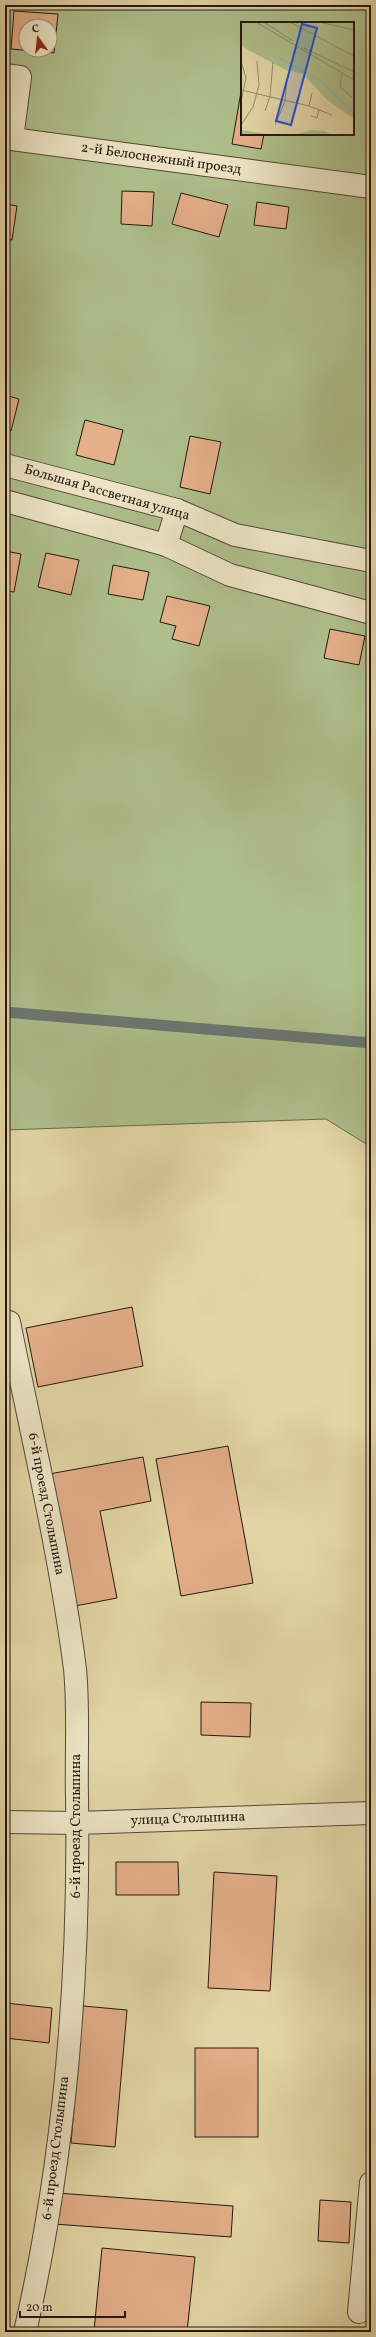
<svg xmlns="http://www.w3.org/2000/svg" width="376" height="2337" viewBox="0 0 376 2337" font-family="Vollkorn,serif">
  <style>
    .green { fill: #aebf8c; stroke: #686c4f; fill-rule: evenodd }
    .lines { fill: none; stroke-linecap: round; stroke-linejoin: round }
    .stream { stroke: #6a7773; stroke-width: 11 }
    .building { fill: #e4af89; stroke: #221812; fill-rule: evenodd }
    .minor-casing { stroke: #524837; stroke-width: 24 }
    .minor { stroke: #ede4c5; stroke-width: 22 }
    .labels { text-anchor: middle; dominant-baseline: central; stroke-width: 3.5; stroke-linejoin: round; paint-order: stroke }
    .street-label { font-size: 14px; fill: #221812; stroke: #ede4c5 }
    .inset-river { fill: none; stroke: #9ab6b3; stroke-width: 2 }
    .inset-road { fill: none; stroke: #968a6b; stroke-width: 1 }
    .view { fill: #1d4ed8; fill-opacity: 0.15; stroke: #1d4ed8; stroke-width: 2 }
    .inset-edge { fill: none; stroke: #221812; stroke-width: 2 }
  </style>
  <rect width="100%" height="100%" fill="#e3d6a6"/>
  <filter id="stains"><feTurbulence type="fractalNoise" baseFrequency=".005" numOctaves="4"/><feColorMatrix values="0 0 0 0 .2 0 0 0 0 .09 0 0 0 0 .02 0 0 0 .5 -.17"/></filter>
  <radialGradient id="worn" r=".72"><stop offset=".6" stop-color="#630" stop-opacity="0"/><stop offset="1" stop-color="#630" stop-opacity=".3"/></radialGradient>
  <path class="green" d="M5 5H371V1147L326 1119 5 1130ZM242 23H353V134H242ZM26 26H50V50H26Z"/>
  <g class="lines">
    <polyline class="stream" points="5,1012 371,1043"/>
  </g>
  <g class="building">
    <path d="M14 11 58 14 54 53 11 49ZM26 26H50V50H26Z"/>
    <polygon points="242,86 242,134 264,134 261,149 232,144"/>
    <polygon points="122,191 154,192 152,226 121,224"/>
    <polygon points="181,193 228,205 219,237 172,224"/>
    <polygon points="257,202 289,207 286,229 254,225"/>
    <polygon points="5,204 17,206 12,240 5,239"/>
    <polygon points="5,395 19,399 11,431 5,430"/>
    <polygon points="85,420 123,430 114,465 76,455"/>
    <polygon points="190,436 221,442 210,494 180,487"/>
    <polygon points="5,551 21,554 14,592 5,591"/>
    <polygon points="46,553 79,560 71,595 38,587"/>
    <polygon points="113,565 149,572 143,600 108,594"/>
    <polygon points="167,596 210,606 199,646 172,639 176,626 160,622"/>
    <polygon points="330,629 365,636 359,665 324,658"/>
    <polygon points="132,1307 143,1366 38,1387 26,1328"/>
    <polygon points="228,1446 253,1583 181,1596 156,1459"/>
    <polygon points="143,1457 151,1501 100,1511 117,1598 75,1606 49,1474"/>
    <polygon points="201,1702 251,1703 250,1737 201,1735"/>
    <polygon points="116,1862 178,1862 179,1895 116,1895"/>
    <polygon points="214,1872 277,1876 270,1991 208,1988"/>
    <polygon points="5,2003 52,2008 49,2043 5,2038"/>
    <polygon points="83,2006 127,2010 115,2147 71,2143"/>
    <rect x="195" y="2048" width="63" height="89"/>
    <polygon points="57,2193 233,2206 231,2237 54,2224"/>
    <polygon points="320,2200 351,2202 349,2243 318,2241"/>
    <polygon points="102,2248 195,2257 187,2332 94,2331"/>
  </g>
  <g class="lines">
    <defs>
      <g id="minor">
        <polyline points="5,75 20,77 12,139 371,187"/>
        <polyline points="5,465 177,510 235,535 371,561"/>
        <polyline points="5,501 166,545 230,575 371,613"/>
        <polyline points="166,545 177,510"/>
        <path d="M9 1322C32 1437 60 1552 75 1669 79 1709 76 1756 77 1797 80 1977 65 2157 25 2332"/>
        <polyline points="5,1822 77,1823 371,1813"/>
        <polyline points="359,2312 371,2183"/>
      </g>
    </defs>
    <use href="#minor" class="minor-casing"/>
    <use href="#minor" class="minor"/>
  </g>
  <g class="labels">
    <g class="street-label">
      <text transform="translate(161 159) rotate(8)">2-й Белоснежный проезд</text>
      <text transform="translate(107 493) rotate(16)">Большая Рассветная улица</text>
      <text transform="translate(46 1504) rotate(79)">6-й проезд Столыпина</text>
      <text transform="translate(188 1819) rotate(-2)">улица Столыпина</text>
      <text transform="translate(76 1826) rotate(-90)">6-й проезд Столыпина</text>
      <text transform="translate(56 2148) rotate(-83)">6-й проезд Столыпина</text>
    </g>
  </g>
  <g transform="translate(241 22)">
    <rect width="113" height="113" fill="#e3d6a6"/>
    <path d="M0 0H113V97L85 77 62 52 45 48 0 24ZM0 108 19 111 33 113H0ZM69 108 84 109 92 113H54Z" fill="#aebf8c"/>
    <path class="inset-river" d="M37 35 82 61 113 91"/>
    <path class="inset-road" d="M15 0 113 58M23 0 52 19M49 0 113 34M78 0 113 8M63 26 113 50M0 39 5 56 0 79M101 52 99 65 111 75M0 68 68 84 91 93M68 84 71 71M24 89 29 74 32 40M70 94 76 96 78 87M50 102 60 66M0 103 12 85 18 63 16 39M34 103 44 79 46 57"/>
    <path class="view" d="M61 2 76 6 50 103 35 99Z"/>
    <rect width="113" height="113" class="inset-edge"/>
  </g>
  <rect width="376" height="2337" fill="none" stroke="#e3d6a6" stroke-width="20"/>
  <rect x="6" y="6" width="364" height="2325" fill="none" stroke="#221812" stroke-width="2"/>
  <rect x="10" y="10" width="356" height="2317" fill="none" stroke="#221812"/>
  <g transform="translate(38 38) rotate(345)"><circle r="19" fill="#ede4c5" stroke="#9c927d"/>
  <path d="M0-3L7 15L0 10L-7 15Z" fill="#8f2418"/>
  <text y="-6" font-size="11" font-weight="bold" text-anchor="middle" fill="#221812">С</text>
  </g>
  <path d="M20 2311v6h105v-6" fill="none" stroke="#221812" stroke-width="2"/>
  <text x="26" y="2311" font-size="12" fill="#221812" stroke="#ede4c5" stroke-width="3" paint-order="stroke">20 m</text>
  <rect width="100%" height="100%" filter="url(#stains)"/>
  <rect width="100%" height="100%" fill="url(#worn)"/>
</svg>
